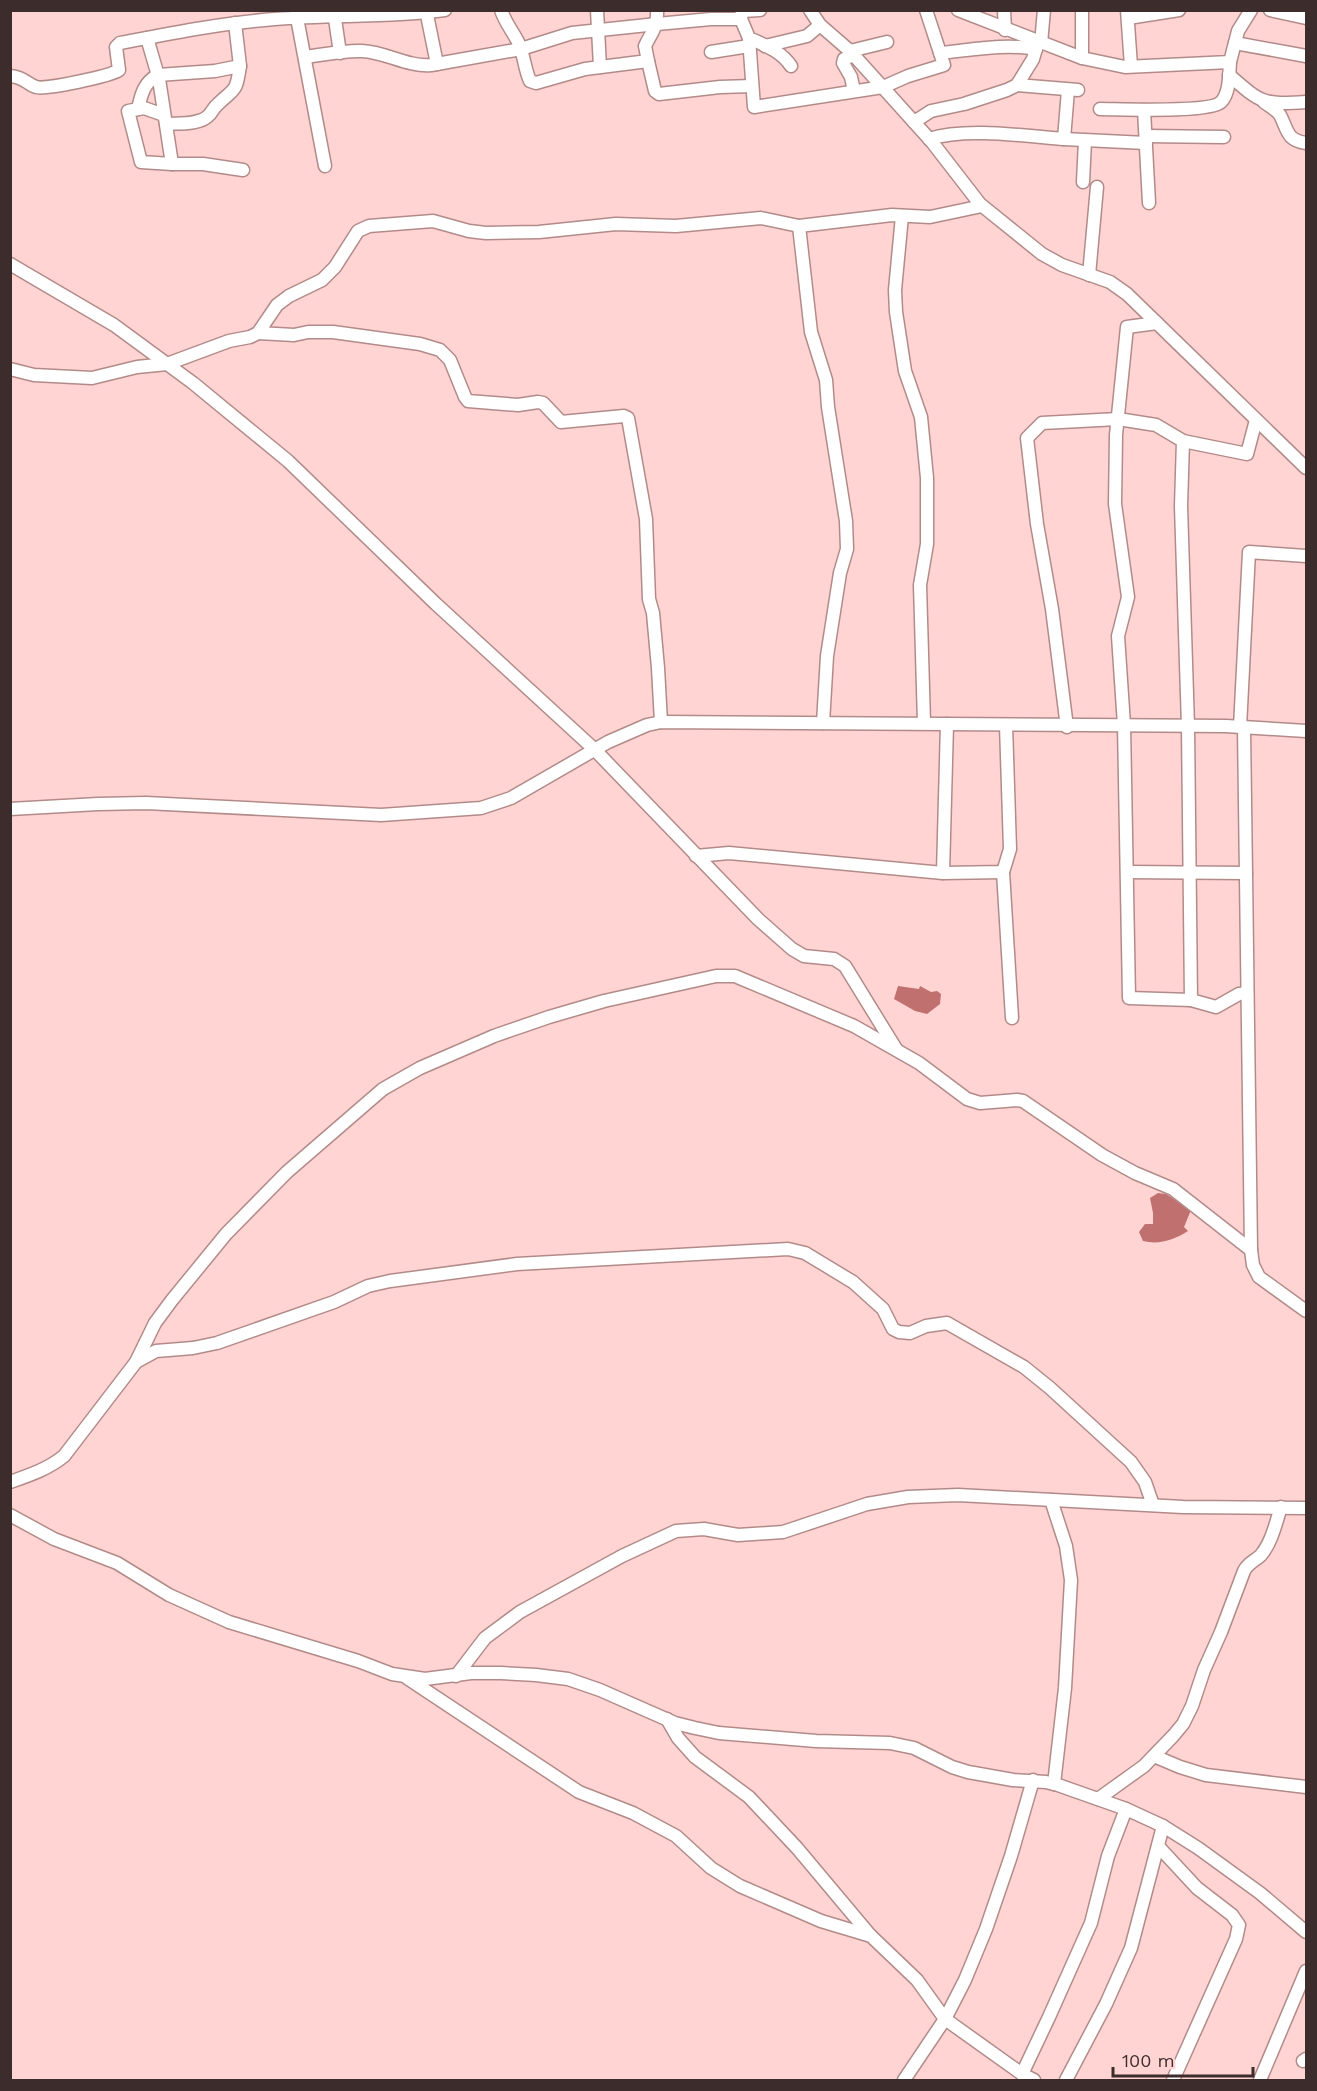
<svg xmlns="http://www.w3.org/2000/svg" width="1317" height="2091" viewBox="0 0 1317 2091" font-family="'Work Sans',sans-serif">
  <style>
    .water { fill: #c0706e }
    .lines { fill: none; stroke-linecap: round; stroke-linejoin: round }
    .minor-casing { stroke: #b28b89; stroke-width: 15 }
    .minor { stroke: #fff; stroke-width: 12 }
  </style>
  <rect width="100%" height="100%" fill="#ffd4d2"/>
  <g class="water">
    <polygon points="898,986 919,989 920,986 931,992 937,991 941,994 940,1004 927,1014 915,1011 894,999"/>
    <path d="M1158 1193 1166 1194 1191 1210 1184 1227 1188 1231C1174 1240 1159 1245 1143 1241L1139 1232 1145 1224H1153V1213L1150 1198Z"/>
  </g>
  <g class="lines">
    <defs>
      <g id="minor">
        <polyline points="426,10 437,64"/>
        <path d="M501 10C505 22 511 29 517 40 524 52 524 68 530 81L536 83 585 69 648 61 645 46C651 33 658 27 657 10"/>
        <polyline points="597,10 600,67"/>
        <polyline points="810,10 820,25 850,51 932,142 980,204 1042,254 1062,265 1110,282 1127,294 1306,468"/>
        <polyline points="958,10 1082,58 1125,67 1230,62 1238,31 1251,10"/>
        <polyline points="1004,10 1005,30"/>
        <polyline points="1127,10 1131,66"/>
        <polyline points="1270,10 1306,18"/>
        <polyline points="742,11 760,10"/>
        <polyline points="334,12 340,53"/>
        <polyline points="297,18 325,166"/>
        <polyline points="1128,18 1179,10"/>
        <path d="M741 19 749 38C764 45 781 51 791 66"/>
        <polyline points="147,38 159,79 172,164 141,162 128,111 144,108 164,115"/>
        <polyline points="749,38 754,107 883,87 908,76 944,65 926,10"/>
        <polyline points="1041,43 1044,10"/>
        <polyline points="1235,43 1306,56"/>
        <polyline points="765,46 807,36 820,25"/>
        <polyline points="850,51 887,42"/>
        <polyline points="711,52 749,46"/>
        <path d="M940 53C971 50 1005 43 1036 49"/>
        <polyline points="854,55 844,59 843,63 851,77 854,91"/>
        <path d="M305 57C323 55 343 50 362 51 386 52 407 67 431 65L521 49 572 33 657 24 711 19H741L742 10"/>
        <polyline points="1082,58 1082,10"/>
        <polyline points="648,61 655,91 659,94 720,87 752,86"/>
        <path d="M1229 75C1261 103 1263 105 1306 102"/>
        <path d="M10 76C25 77 26 84 36 87 45 90 111 76 119 70L116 47 120 43C172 33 222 23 275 19 332 14 388 18 445 10"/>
        <polyline points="1017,85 1078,90"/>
        <path d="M1264 102C1269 106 1277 110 1280 115 1288 130 1286 140 1306 143"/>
        <path d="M138 109C141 95 144 82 158 75L215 71 240 66 235 23"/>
        <path d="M1100 109C1119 109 1210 113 1221 102 1230 93 1229 74 1230 62"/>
        <polyline points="1144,110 1149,203"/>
        <polyline points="914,122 931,111 964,104 1007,90 1017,85 1033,59 1038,42"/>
        <path d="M166 124C178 123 199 125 208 116 212 113 213 108 217 105 235 87 236 94 240 66"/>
        <polyline points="1146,136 1224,137"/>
        <path d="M929 139C966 127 1025 136 1064 139L1068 90"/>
        <polyline points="1064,139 1146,143"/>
        <polyline points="172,164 203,164 243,170"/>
        <polyline points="1083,182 1085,141"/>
        <polyline points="902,216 895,290 896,312 905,371 921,417 927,478 927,544 920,585 924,723"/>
        <polyline points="799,226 811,332 826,380 828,407 846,521 847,549 840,573 827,656 823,723"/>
        <polyline points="10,264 114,325 193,383 288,461 436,604 594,749 758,919 792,949 804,956 834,959 845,966 896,1049"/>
        <polyline points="1089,275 1097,187"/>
        <polyline points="1157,323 1127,327 1116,435 1115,504 1128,597 1118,636 1124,725 1129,998 1191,1000"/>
        <polyline points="258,333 294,335 308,332 333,332 420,344 440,350 450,360 465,397 468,401 518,405 538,402 543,403 561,422 624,416 628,418 646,519 649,599 653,613 658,668 661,722"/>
        <polyline points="10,369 34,375 92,378 137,367 167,364 229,341 250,337 258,333 277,305 289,296 322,280 335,267 358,231 369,226 433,221 469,231 486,233 539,232 616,224 676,226 761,218 799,226 892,215 930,217 982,206"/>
        <polyline points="1183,441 1181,506 1188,726 1191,1000 1216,1007 1239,994 1247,993"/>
        <polyline points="1067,727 1052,609 1037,524 1027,438 1042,423 1118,419 1156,425 1183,441 1247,454 1256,420"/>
        <polyline points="1240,727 1249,552 1306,556"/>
        <polyline points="1244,727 1251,1250 1253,1265 1259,1277 1306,1311"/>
        <polyline points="10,809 98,804 146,803 381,815 481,808 511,798 608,742 647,725 661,722 1226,726 1306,731"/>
        <polyline points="696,856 729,853 943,873 1003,872 1010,849 1006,725"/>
        <polyline points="1003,872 1012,1018"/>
        <polyline points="1127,872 1246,873"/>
        <polyline points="943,873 947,724"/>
        <polyline points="136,1362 155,1323 172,1300 226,1234 287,1172 383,1089 420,1068 494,1036 549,1017 604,1001 716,976 735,976 854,1026 919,1063 967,1099 980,1103 1017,1100 1023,1101 1102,1155 1135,1173 1173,1189 1251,1250"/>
        <path d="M10 1482C30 1475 48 1469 64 1456L136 1362 156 1351 193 1348 217 1343 334 1302 368 1286 390 1281 517 1264 788 1249 805 1253 853 1282 883 1309 893 1329 899 1332 910 1333 926 1326 947 1323 1024 1367 1050 1388 1131 1462 1145 1482 1153 1505"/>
        <polyline points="1051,1500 1066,1546 1071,1580 1065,1688 1054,1784"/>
        <polyline points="10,1515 54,1539 117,1563 169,1595 229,1622 358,1661 392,1674 425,1679 471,1673 501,1673 536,1675 568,1679 600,1690 675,1723 695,1728 719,1733 816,1741 890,1743 914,1748 952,1767 968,1772 1013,1780 1046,1782 1058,1785 1126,1809 1163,1826 1198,1848 1260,1893 1306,1932"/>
        <polyline points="456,1676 485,1638 520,1612 622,1556 676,1531 704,1529 738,1535 783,1532 867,1504 908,1497 958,1495 1183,1507 1306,1508"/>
        <polyline points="407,1678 579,1792 633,1813 676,1836 711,1868 740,1886 821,1921 871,1936 917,1980 945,2019 1022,2074 1034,2080"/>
        <polyline points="667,1719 678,1738 695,1757 749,1797 797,1848 870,1935"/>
        <polyline points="1154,1756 1180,1767 1206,1775 1306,1787"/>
        <path d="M1098 1799 1144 1766 1173 1736 1183 1724 1192 1706 1204 1670 1221 1632 1244 1571C1248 1563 1255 1561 1261 1555 1272 1542 1276 1522 1281 1507"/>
        <polyline points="1158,1846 1197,1888 1232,1915 1239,1925 1236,1939 1173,2080"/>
        <polyline points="1303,2061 1306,2059"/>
        <polyline points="1022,2074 1049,2017 1091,1923 1108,1856 1126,1809"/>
        <polyline points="904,2080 945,2019 965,1980 986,1929 1011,1856 1033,1780"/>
        <polyline points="1066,2080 1106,2004 1131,1948 1163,1826"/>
        <polyline points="1260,2080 1306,1971"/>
      </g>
    </defs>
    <use href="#minor" class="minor-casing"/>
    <use href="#minor" class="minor"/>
  </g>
  <rect width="1317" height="2091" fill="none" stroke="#3c2c2b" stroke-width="24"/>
  <path d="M1113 2067v9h140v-9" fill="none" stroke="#3c2c2b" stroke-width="3"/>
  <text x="1122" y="2067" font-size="18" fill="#3c2c2b" stroke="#ffd4d2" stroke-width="4.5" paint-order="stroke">100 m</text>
</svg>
